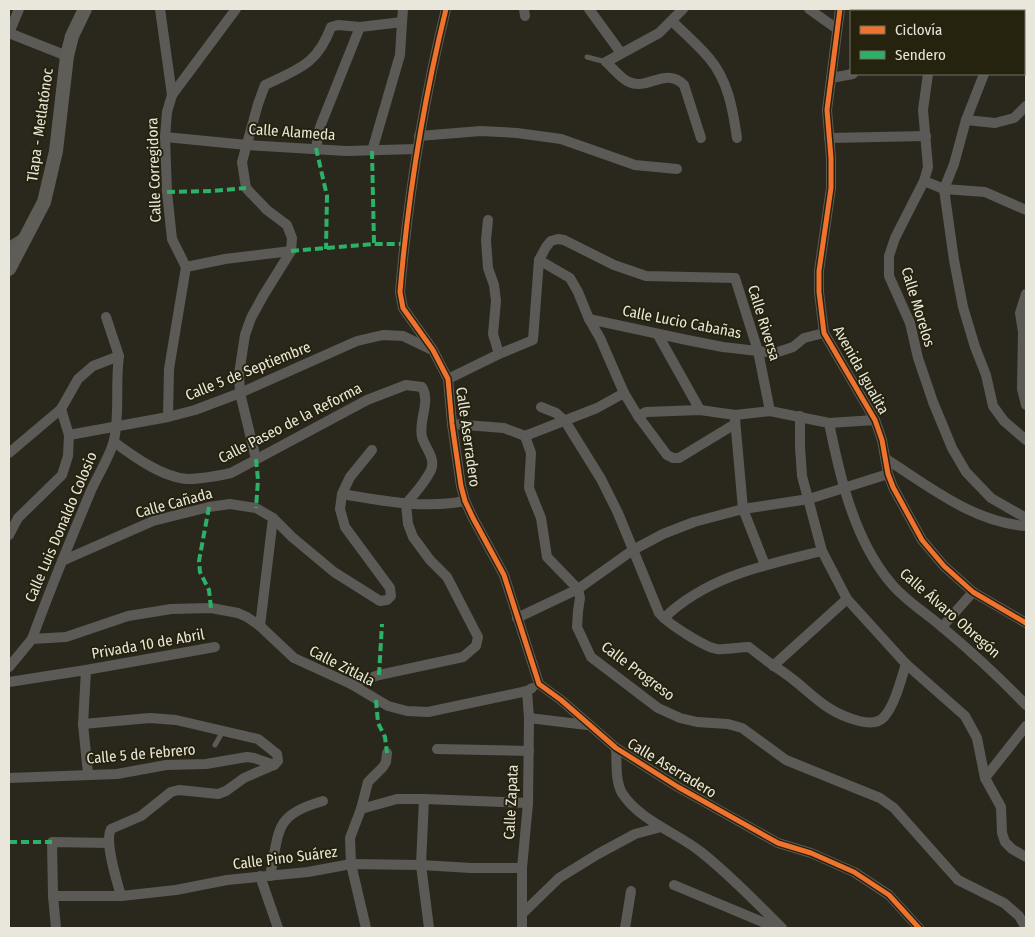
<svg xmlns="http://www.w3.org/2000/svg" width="1035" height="937" viewBox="0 0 1035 937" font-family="'Fira Sans Condensed',sans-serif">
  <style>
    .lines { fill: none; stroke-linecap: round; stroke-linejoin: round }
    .service { stroke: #5c5a57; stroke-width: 5 }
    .minor { stroke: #5c5a57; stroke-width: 10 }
    .secondary { stroke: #5f5d58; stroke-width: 14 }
    .quiet { stroke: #2db169; stroke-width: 4; stroke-dasharray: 8 4; stroke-linecap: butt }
    .cycleway-casing { stroke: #25220e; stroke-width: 8 }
    .cycleway { stroke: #ef722f; stroke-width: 5 }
    .labels { text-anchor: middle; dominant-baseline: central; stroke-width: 4; stroke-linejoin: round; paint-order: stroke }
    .street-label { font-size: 15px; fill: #e9e7db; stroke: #25220e }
  </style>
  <rect width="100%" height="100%" fill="#2a281d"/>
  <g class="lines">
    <g class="service">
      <polyline points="587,57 606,62"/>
      <polyline points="215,745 223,731"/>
    </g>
    <g class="minor">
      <polyline points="160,9 172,95 167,112 165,137 167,192 172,239 186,267 169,369 168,417"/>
      <path d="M446 9C423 103 408 196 400 292L403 308 433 350 448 379 452 424 461 486 465 501 473 518 504 575 539 684 561 700 616 748 678 787 778 843 811 853 854 872 889 895 919 928"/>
      <polyline points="524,9 525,16"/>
      <polyline points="589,9 621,53"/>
      <path d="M683 9 659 33 606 62C613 68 621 79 629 82 647 91 666 66 684 85L701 138"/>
      <polyline points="809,9 837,29"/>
      <polyline points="840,9 827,110 831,158 831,188 819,271 819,292 824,333 875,420 882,440 888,474 893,487 922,540 944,566 973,592 1026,623"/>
      <polyline points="926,9 926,11"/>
      <polyline points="1003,11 1004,9"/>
      <path d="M672 21C684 33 698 45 709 58 728 80 733 110 737 138"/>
      <polyline points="9,33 67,56"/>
      <polyline points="9,33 19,9"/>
      <polyline points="928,74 923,110 928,167 924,181 895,238 889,256 889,276 910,323 918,358 933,402 952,448 966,472 991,498 1026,518"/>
      <polyline points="984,74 966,120 954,164 944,189 954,260 963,307 975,347 986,375 993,406 1004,421 1026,440"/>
      <polyline points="831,78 853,74"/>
      <polyline points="172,95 236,9"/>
      <polyline points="966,120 995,123 1014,118 1026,106"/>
      <polyline points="419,136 481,131 517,133 561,139 635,165 677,169"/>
      <polyline points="165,137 247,145 346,151 417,149"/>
      <polyline points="829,138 926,136"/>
      <polyline points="316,148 320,127 360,27"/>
      <polyline points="372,151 400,55 402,22"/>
      <polyline points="924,181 944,189 985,192 1026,210"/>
      <polyline points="488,220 486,240 488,268 494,285 496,301 493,334 499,354"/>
      <polyline points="9,247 25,237"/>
      <polyline points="539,260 570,278 578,292 589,319 600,338 624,393 638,416 667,455 673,458 679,458 735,424"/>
      <polyline points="186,267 225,259 291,251"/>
      <polyline points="1026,294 1020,313 1023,332 1022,389 1026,405"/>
      <polyline points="589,319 687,340 723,347 775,353 793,347 804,338 824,333"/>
      <polyline points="658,335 700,410"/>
      <polyline points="448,379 499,354 533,340 539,260 546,247 551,241 558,239 564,240 614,265 646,276 735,278 758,351 770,411"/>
      <path d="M541 407 556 413 565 421 601 479 618 513 659 613C667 623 704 647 717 649 727 650 739 647 749 647 760 656 771 664 783 672 811 691 823 712 859 721 867 723 878 724 884 717 895 705 901 679 906 664"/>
      <polyline points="638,416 646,412 700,410 735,415 770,411 829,423 875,420"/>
      <polyline points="800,416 800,447 802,476 822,551 847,599 906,664 965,716 977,738 985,778 1001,807 1002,833 1005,842 1012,849 1026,857"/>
      <polyline points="735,419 743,509 765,565"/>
      <path d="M829 423C840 477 854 539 890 582 903 599 926 613 942 627 972 652 999 677 1026 705"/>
      <polyline points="452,424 504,428 525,436 531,453 529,488 541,518 547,557 578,589 580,598 578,611 577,627 591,657 658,708 680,718 697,722 728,724 742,728 786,760 880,798 894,808 958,880 1004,903 1019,916 1026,928"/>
      <polyline points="69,435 168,417 195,410 240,393 357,341 383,335 403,336 430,349"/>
      <polyline points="525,436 597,408 624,393"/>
      <path d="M114 442C133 456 163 478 188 479 203 479 217 476 231 473L367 400 406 385 422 387C431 402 418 421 422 437 425 448 436 458 431 470 425 483 415 493 406 504L408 524 413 537 430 560 447 577 478 637 476 646 463 657 379 675 351 684"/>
      <polyline points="9,453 61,409"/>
      <path d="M256 459 240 393 239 374 245 335 251 318 263 296 291 251 292 238 287 225 267 210 246 188 242 162 258 104 265 85C298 69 317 65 331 27L338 25 360 27 402 22 403 9"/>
      <path d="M886 459C930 487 973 522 1026 526"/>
      <path d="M342 494C383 501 424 509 465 501"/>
      <polyline points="9,535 18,518 62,475 68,456 69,435 61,409 78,379 93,366 119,356 106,317"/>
      <polyline points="62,561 153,521 209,507 230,504 256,508 273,518 292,537 334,572 380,601 387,600 391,596 390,588 345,527 340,509 342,494 350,477 372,450"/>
      <polyline points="517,618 578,589 633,550 663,534 694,522 743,509 809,499 888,474"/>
      <path d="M664 618C708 576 765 565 822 551"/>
      <polyline points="260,626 273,518"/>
      <polyline points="942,627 973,592"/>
      <path d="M32 639C50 589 70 541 90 493 96 478 111 455 114 440 120 413 115 384 119 356"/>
      <polyline points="773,666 847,599"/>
      <polyline points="9,667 32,639 66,637 128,616 171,609 211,608 238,613 247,617 260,626 294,658 351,684 388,706 407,711 428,712 527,691"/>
      <polyline points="86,670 83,724 88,774"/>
      <polyline points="9,682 86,670 215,647"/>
      <polyline points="529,718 587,725"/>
      <polyline points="83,724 150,718 176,720 258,739 277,754 278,761 274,765"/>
      <path d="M616 748C617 762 615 781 622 793 640 821 676 832 701 852 730 875 756 902 782 928"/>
      <polyline points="437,749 529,751"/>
      <polyline points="9,778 117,774 166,765 206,764 247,757 254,758 274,765"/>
      <polyline points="985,778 1026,726"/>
      <polyline points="424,799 421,865 429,928"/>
      <polyline points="361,809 397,799 424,799 528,803"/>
      <polyline points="260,876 278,928"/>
      <path d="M270 876C280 830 273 815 323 801"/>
      <polyline points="674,885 777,928"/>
      <polyline points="53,896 121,896 176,890 227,880 308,872 351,864 421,865 471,868 522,868"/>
      <path d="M121 896C117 881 104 842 111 829L141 816 171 792 179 790 218 794 226 791 244 778 274 765"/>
      <polyline points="523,913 559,878 598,854 635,834 661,827"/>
      <polyline points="56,928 53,896 52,842 109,843"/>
      <polyline points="366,928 351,864 350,838 361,809 368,782 383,767 386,762 387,753"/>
      <polyline points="522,928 522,868 528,803 529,718 527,691 532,688"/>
      <polyline points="625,928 631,891"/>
    </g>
    <polyline class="secondary" points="9,269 44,202 56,151 67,56 72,36 85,9"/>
    <g class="quiet">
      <polyline points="316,148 327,196 326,249"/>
      <polyline points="372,151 374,244"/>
      <polyline points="167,192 212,191 246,188"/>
      <polyline points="291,251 374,244 405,244"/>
      <polyline points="256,459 258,480 256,508"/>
      <polyline points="209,507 199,561 200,572 209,590 211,608"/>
      <polyline points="379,675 382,624"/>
      <polyline points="376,700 378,723 385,737 387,753"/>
      <polyline points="9,842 52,842"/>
    </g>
    <defs>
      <g id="cycleway">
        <path d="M446 9C423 103 408 196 400 292L403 308 433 350 448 379 452 424 461 486 465 501 473 518 504 575 539 684 561 700 616 748 678 787 778 843 811 853 854 872 889 895 919 928"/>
        <polyline points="840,9 827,110 831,158 831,188 819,271 819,292 824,333 875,420 882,440 888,474 893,487 922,540 944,566 973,592 1026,623"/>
      </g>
    </defs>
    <use href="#cycleway" class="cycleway-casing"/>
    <use href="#cycleway" class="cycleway"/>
  </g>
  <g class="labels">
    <g class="street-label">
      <text transform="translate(40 125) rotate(-82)">Tlapa - Metlatónoc</text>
      <text transform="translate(292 132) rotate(4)">Calle Alameda</text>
      <text transform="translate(154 170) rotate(-92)">Calle Corregidora</text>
      <text transform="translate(918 307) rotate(73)">Calle Morelos</text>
      <text transform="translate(682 322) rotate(11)">Calle Lucio Cabañas</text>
      <text transform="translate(764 323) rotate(73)">Calle Riversa</text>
      <text transform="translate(861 370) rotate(61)">Avenida Igualita</text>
      <text transform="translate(248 371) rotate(-22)">Calle 5 de Septiembre</text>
      <text transform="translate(290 423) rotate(-27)">Calle Paseo de la Reforma</text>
      <text transform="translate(468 437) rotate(82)">Calle Aserradero</text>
      <text transform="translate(174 503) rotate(-15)">Calle Cañada</text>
      <text transform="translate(61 527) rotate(-67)">Calle Luis Donaldo Colosio</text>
      <text transform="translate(950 613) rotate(41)">Calle Álvaro Obregón</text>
      <text transform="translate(148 644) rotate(-10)">Privada 10 de Abril</text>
      <text transform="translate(342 666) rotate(27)">Calle Zitlala</text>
      <text transform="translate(638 671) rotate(37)">Calle Progreso</text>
      <text transform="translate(141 754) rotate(-5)">Calle 5 de Febrero</text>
      <text transform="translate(672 768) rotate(31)">Calle Aserradero</text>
      <text transform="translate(511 802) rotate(-87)">Calle Zapata</text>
      <text transform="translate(285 858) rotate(-7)">Calle Pino Suárez</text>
    </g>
  </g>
  <rect width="1035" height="937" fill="none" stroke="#e9e7db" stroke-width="20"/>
  <rect x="850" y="10" width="175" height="65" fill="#25220e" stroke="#737160"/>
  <rect x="860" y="26" width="25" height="8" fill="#ef722f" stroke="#737160"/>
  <text x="895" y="35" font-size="15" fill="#e9e7db">Ciclovía</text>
  <rect x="860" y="51" width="25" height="8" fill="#2db169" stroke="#737160"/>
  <text x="895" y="60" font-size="15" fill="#e9e7db">Sendero</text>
</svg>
